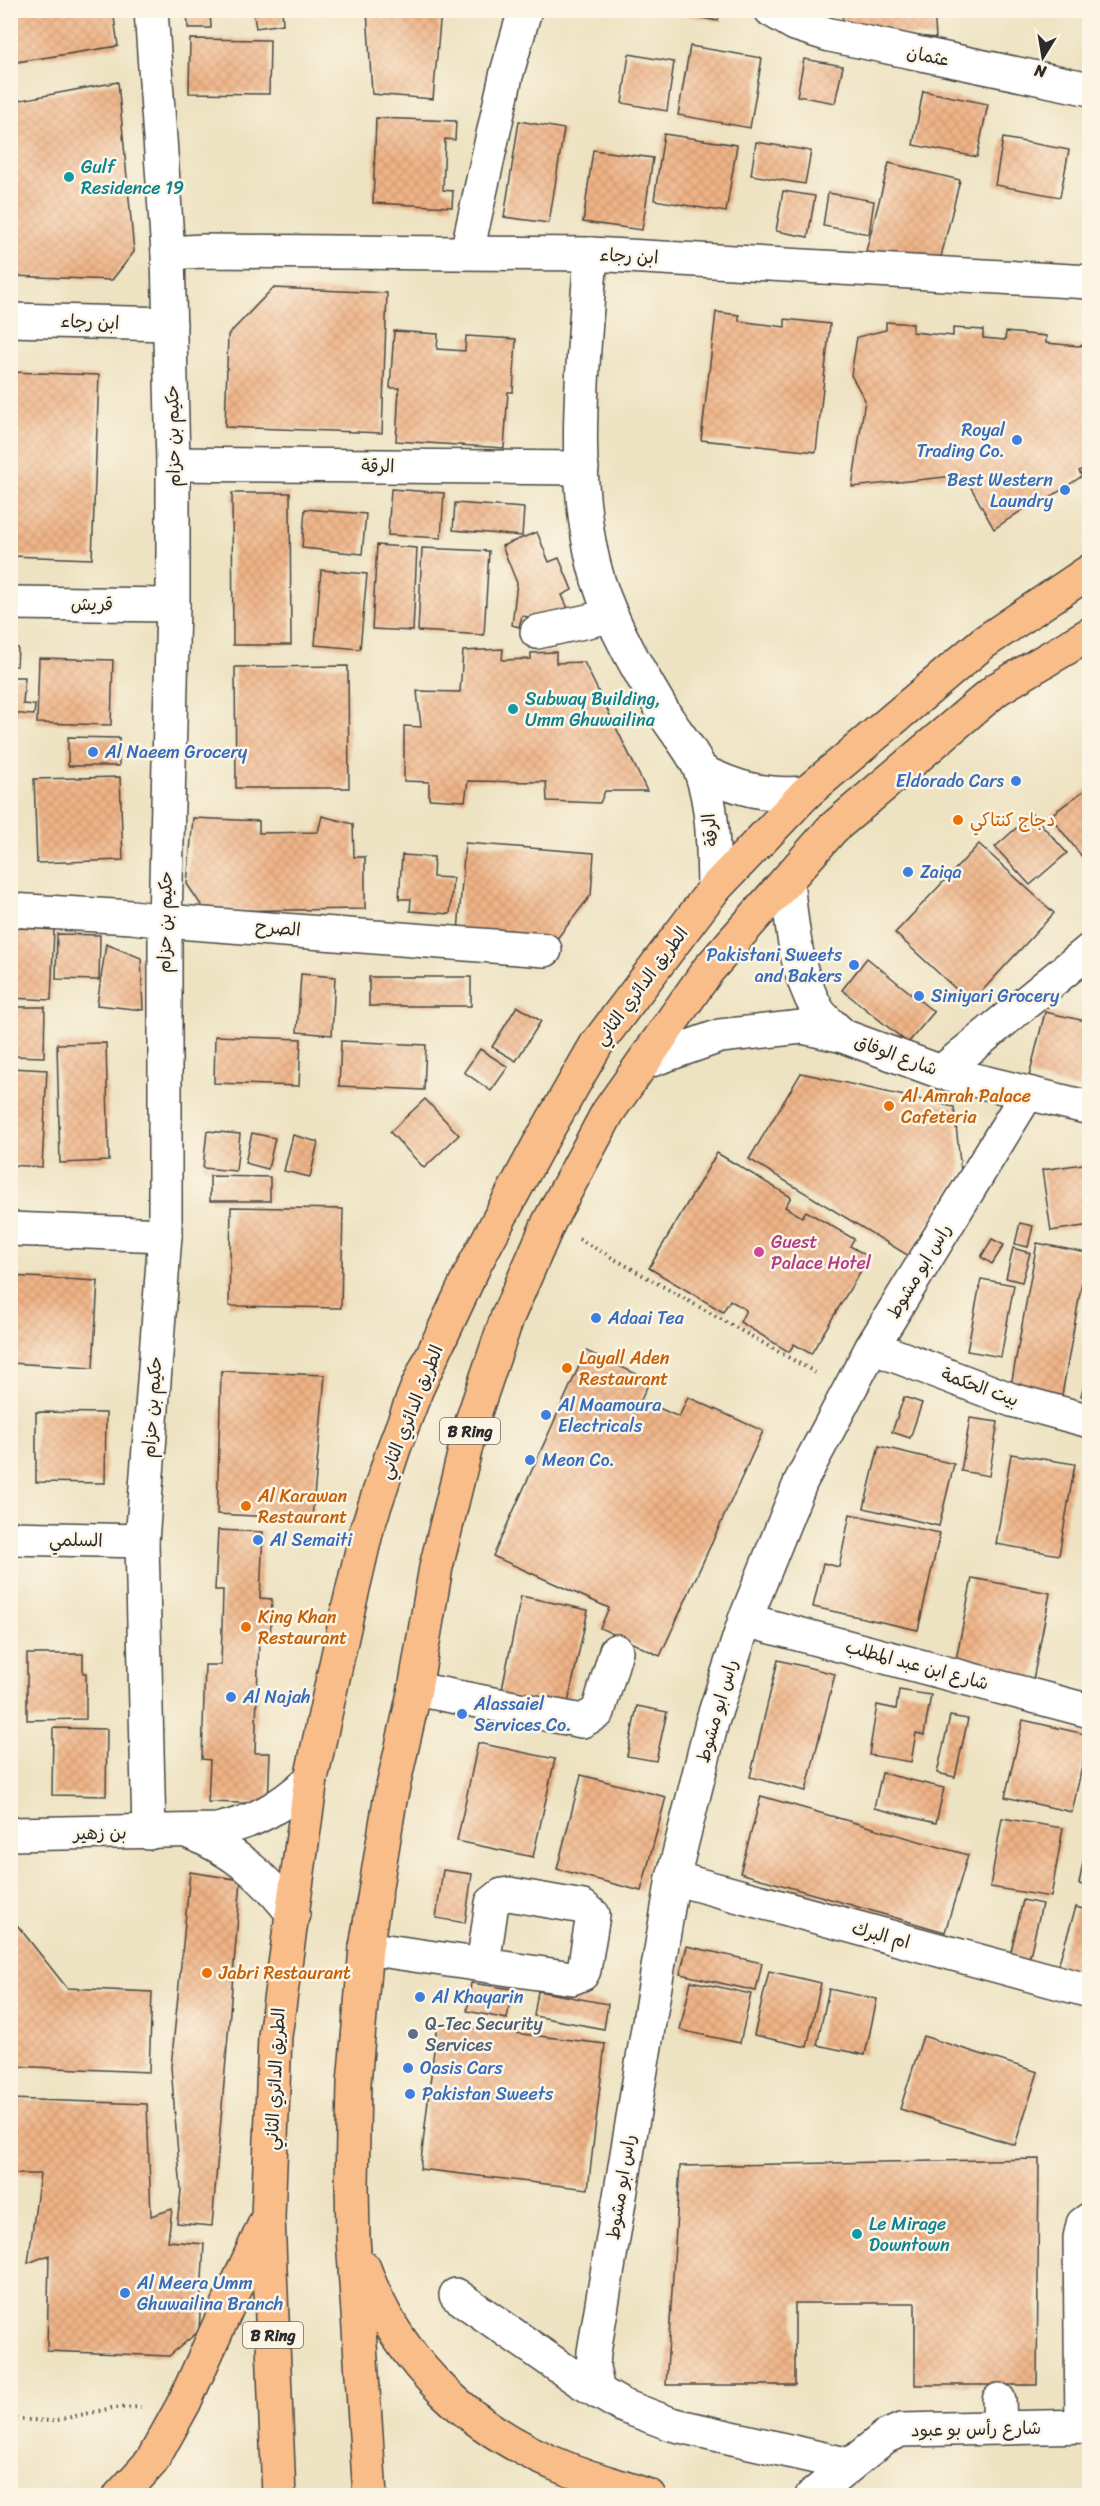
<svg xmlns="http://www.w3.org/2000/svg" width="1100" height="2506" viewBox="0 0 1100 2506" font-family="Sriracha,'Playpen Sans Arabic',sans-serif">
  <style>
    .building { fill: url(#building-cross-hatch) }
    .lines { fill: none; stroke-linecap: round; stroke-linejoin: round }
    .minor-casing { stroke: #484642; stroke-width: 36 }
    .major-casing { stroke: #484642; stroke-width: 36 }
    .path { stroke: #484642; stroke-width: 4; stroke-dasharray: 1.5 4.5; stroke-linecap: butt }
    .minor { stroke: #fff; stroke-width: 33 }
    .major { stroke: #f8bd89; stroke-width: 33 }
    .culture-dot { fill: #0f9aa8; stroke: #fcf5e5; stroke-width: 2 }
    .shop-dot { fill: #3f7fe0; stroke: #fcf5e5; stroke-width: 2 }
    .food-dot { fill: #e8710a; stroke: #fcf5e5; stroke-width: 2 }
    .hotel-dot { fill: #d1479c; stroke: #fcf5e5; stroke-width: 2 }
    .service-dot { fill: #5c6f8a; stroke: #fcf5e5; stroke-width: 2 }
    .labels { text-anchor: middle; dominant-baseline: central; stroke-width: 5; stroke-linejoin: round; paint-order: stroke }
    .shield { fill: #fcf5e5; stroke: #6a6863; stroke-width: 1.5 }
    .shield-label { font-size: 16px; font-weight: bold; fill: #2b2b2b }
    .street-label { font-size: 18px; fill: #2b2b2b; stroke: #fcf5e5 }
    .culture-label { font-size: 18px; fill: #0d838f; stroke: #fcf5e5; text-anchor: start }
    .shop-label { font-size: 18px; fill: #366cbe; stroke: #fcf5e5; text-anchor: start }
    .food-label { font-size: 18px; fill: #c56008; stroke: #fcf5e5; text-anchor: start }
    .hotel-label { font-size: 18px; fill: #b23c85; stroke: #fcf5e5; text-anchor: start }
    .service-label { font-size: 18px; fill: #4e5e75; stroke: #fcf5e5; text-anchor: start }
  </style>
  <defs>
    <pattern id="building-cross-hatch" width="8" height="8" patternUnits="userSpaceOnUse" patternTransform="scale(1.5)"><rect width="8" height="8" fill="#efb386"/><path d="M0 0l8 8M0 8l8-8" fill="none" stroke="#cd9a74"/></pattern>
  </defs>
  <rect width="100%" height="100%" fill="#fcf5e5"/>
  <filter id="ink" filterUnits="userSpaceOnUse"><feTurbulence type="fractalNoise" baseFrequency=".0167" numOctaves="2"/><feDisplacementMap in="SourceGraphic" scale="12" xChannelSelector="R" yChannelSelector="G"/><feConvolveMatrix kernelMatrix="1 2 1 2 8 2 1 2 1" color-interpolation-filters="sRGB"/></filter>
  <filter id="wash" filterUnits="userSpaceOnUse"><feTurbulence type="fractalNoise" baseFrequency=".008" numOctaves="4" result="noise"/><feDisplacementMap in="SourceGraphic" scale="24" xChannelSelector="R" yChannelSelector="G"/><feGaussianBlur stdDeviation="1.35" result="paint"/><feColorMatrix in="noise" values="0 0 0 0 0 0 0 0 0 0 0 0 0 0 0 0 0 1.4 0 .05"/><feComposite in="paint" operator="in"/></filter>
  <g filter="url(#wash)">
    <rect width="100%" height="100%" fill="#ede2c1"/>
    <g id="blocks">
      <g class="building">
        <polygon points="10,10 113,10 118,46 10,63"/>
        <polygon points="187,10 210,10 211,28 188,28"/>
        <polygon points="253,10 282,10 283,24 256,28"/>
        <polygon points="367,10 441,11 433,99 372,94"/>
        <polygon points="660,10 720,10 718,21"/>
        <polygon points="842,10 934,10 936,38 843,28"/>
        <polygon points="190,39 270,40 269,94 189,93"/>
        <polygon points="690,46 762,58 750,128 678,115"/>
        <polygon points="629,54 674,62 667,111 622,103"/>
        <polygon points="804,59 843,66 835,103 797,96"/>
        <polygon points="118,82 134,252 112,280 13,276 10,257 10,102"/>
        <polygon points="923,91 988,104 977,157 913,145"/>
        <polygon points="376,118 456,121 455,140 445,139 443,190 453,191 452,207 373,203"/>
        <polygon points="519,121 564,129 549,223 504,217"/>
        <polygon points="664,134 737,145 726,212 654,200"/>
        <polygon points="1003,138 1069,150 1060,197 995,185"/>
        <polygon points="756,142 811,151 805,184 751,175"/>
        <polygon points="593,150 653,158 642,230 583,222"/>
        <polygon points="889,163 960,180 937,273 865,255"/>
        <polygon points="783,191 815,196 808,237 776,231"/>
        <polygon points="828,193 874,201 869,234 823,226"/>
        <polygon points="273,288 387,293 382,433 225,427 228,335"/>
        <polygon points="716,312 739,315 739,321 785,327 785,319 830,324 816,452 701,440"/>
        <polygon points="886,322 913,324 912,332 953,336 953,328 983,330 983,338 1005,340 1006,332 1046,336 1046,343 1079,346 1090,344 1090,464 1079,471 1082,476 1043,502 1040,498 994,529 964,475 852,487 865,400 851,375 857,337 886,330"/>
        <polygon points="394,331 438,334 437,349 465,351 466,336 516,339 513,392 508,392 504,448 396,441 399,388 390,388"/>
        <polygon points="10,372 99,375 92,559 10,556"/>
        <polygon points="391,489 444,493 441,538 388,535"/>
        <polygon points="232,493 290,493 291,645 233,645"/>
        <polygon points="455,503 524,508 522,536 453,530"/>
        <polygon points="305,509 366,514 362,554 302,548"/>
        <polygon points="537,532 549,562 559,558 572,590 562,595 574,622 522,616 519,627 512,625 517,583 502,546"/>
        <polygon points="377,545 417,548 413,631 372,629"/>
        <polygon points="422,548 489,551 484,635 418,631"/>
        <polygon points="321,570 367,574 360,649 315,645"/>
        <polygon points="10,647 18,648 17,666 10,666"/>
        <polygon points="503,649 502,660 531,659 531,653 556,652 556,663 584,662 647,791 605,791 600,803 547,801 546,782 468,781 465,801 429,799 429,782 404,781 404,726 421,727 417,691 460,692 463,651"/>
        <polygon points="39,658 113,660 111,725 37,723"/>
        <polygon points="348,666 349,788 236,788 235,667"/>
        <polygon points="10,677 25,677 23,704 35,705 34,715 10,713"/>
        <polygon points="68,737 119,738 119,766 68,766"/>
        <polygon points="120,777 123,860 37,863 34,779"/>
        <polygon points="1090,786 1090,867 1050,816"/>
        <polygon points="1032,814 1067,853 1030,885 995,847"/>
        <polygon points="322,816 353,824 354,857 365,857 365,909 205,911 187,884 193,818 259,821 259,833 318,832"/>
        <polygon points="465,843 594,853 591,895 556,940 458,932"/>
        <polygon points="979,844 1054,913 971,1003 895,933"/>
        <polygon points="402,855 434,857 433,877 453,878 450,914 410,911 411,899 399,899"/>
        <polygon points="10,928 54,929 51,1000 10,998"/>
        <polygon points="57,934 100,935 99,980 56,979"/>
        <polygon points="106,944 141,958 143,1010 97,1005"/>
        <polygon points="867,958 934,1012 908,1043 842,990"/>
        <polygon points="301,974 335,977 332,1035 297,1032"/>
        <rect x="369" y="977" width="102" height="29"/>
        <polygon points="517,1006 541,1021 516,1061 492,1047"/>
        <polygon points="10,1007 45,1007 44,1057 10,1056"/>
        <polygon points="1045,1012 1090,1022 1090,1092 1029,1076"/>
        <polygon points="215,1036 301,1039 299,1086 214,1083"/>
        <polygon points="341,1041 426,1045 424,1090 339,1086"/>
        <polygon points="106,1043 109,1161 60,1163 57,1044"/>
        <polygon points="480,1049 508,1067 491,1091 464,1072"/>
        <polygon points="10,1068 47,1070 42,1167 10,1165"/>
        <polygon points="801,1073 954,1107 961,1171 909,1256 749,1159"/>
        <polygon points="425,1099 459,1135 424,1168 390,1132"/>
        <polygon points="207,1131 240,1134 236,1171 203,1168"/>
        <polygon points="252,1133 275,1138 268,1169 245,1163"/>
        <polygon points="293,1135 318,1142 310,1177 284,1171"/>
        <polygon points="717,1153 791,1197 785,1207 802,1217 806,1211 854,1239 850,1246 869,1257 811,1354 794,1344 789,1352 740,1322 746,1310 730,1300 723,1312 649,1268"/>
        <polygon points="1090,1163 1090,1225 1051,1231 1042,1170"/>
        <polygon points="210,1176 270,1177 270,1201 210,1201"/>
        <polygon points="231,1207 343,1209 341,1308 229,1306"/>
        <polygon points="1020,1223 1033,1226 1028,1247 1015,1244"/>
        <polygon points="992,1239 1004,1245 992,1264 981,1257"/>
        <polygon points="1037,1243 1087,1253 1061,1401 1010,1391"/>
        <polygon points="1013,1248 1030,1253 1022,1282 1006,1278"/>
        <polygon points="10,1276 98,1281 93,1368 10,1363"/>
        <polygon points="981,1279 1014,1285 1001,1357 967,1351"/>
        <polygon points="586,1351 650,1380 641,1400 679,1417 688,1397 763,1431 660,1656 600,1628 609,1608 493,1556"/>
        <polygon points="1089,1366 1090,1366 1090,1398 1081,1396"/>
        <polygon points="221,1371 325,1375 312,1519 217,1514"/>
        <polygon points="904,1397 922,1403 910,1438 892,1432"/>
        <polygon points="36,1412 106,1413 105,1483 36,1482"/>
        <polygon points="970,1418 998,1422 989,1476 961,1471"/>
        <polygon points="879,1446 954,1464 939,1526 864,1508"/>
        <polygon points="1011,1454 1075,1464 1059,1555 996,1544"/>
        <polygon points="850,1514 940,1533 918,1630 813,1607 823,1563 839,1567"/>
        <polygon points="218,1530 263,1532 260,1598 272,1599 270,1640 259,1640 255,1753 270,1753 268,1804 208,1802 210,1760 202,1759 205,1665 221,1665 223,1590 215,1590"/>
        <polygon points="972,1578 1050,1593 1033,1680 955,1665"/>
        <polygon points="521,1596 588,1610 566,1712 500,1699"/>
        <polygon points="27,1654 83,1654 83,1673 86,1673 86,1719 27,1720"/>
        <polygon points="778,1660 835,1674 806,1791 750,1777"/>
        <polygon points="899,1690 931,1695 924,1735 916,1733 911,1762 869,1755 877,1705 896,1709"/>
        <polygon points="637,1706 667,1712 656,1761 627,1756"/>
        <polygon points="950,1716 968,1719 955,1777 937,1773"/>
        <polygon points="1023,1720 1089,1735 1072,1812 1005,1797"/>
        <polygon points="53,1728 107,1729 106,1796 52,1795"/>
        <polygon points="478,1743 555,1759 533,1857 457,1841"/>
        <polygon points="882,1773 944,1788 936,1823 874,1808"/>
        <polygon points="581,1775 666,1797 641,1891 557,1869"/>
        <polygon points="761,1796 968,1855 945,1932 740,1873"/>
        <polygon points="1002,1818 1063,1828 1051,1897 990,1887"/>
        <polygon points="1088,1836 1090,1836 1090,1887 1079,1884"/>
        <polygon points="443,1870 472,1874 465,1923 436,1918"/>
        <polygon points="190,1872 241,1880 212,2226 177,2223 181,2191 171,2067"/>
        <polygon points="1023,1900 1042,1904 1027,1968 1008,1964"/>
        <polygon points="1076,1907 1090,1911 1090,1982 1056,1972"/>
        <polygon points="10,1916 67,1988 152,1992 149,2072 10,2066"/>
        <polygon points="687,1946 762,1963 756,1991 680,1974"/>
        <polygon points="769,1971 821,1983 807,2047 754,2035"/>
        <polygon points="691,1981 751,1994 740,2043 680,2030"/>
        <polygon points="471,1983 512,1989 507,2019 467,2011"/>
        <polygon points="829,1989 877,1999 865,2055 817,2045"/>
        <polygon points="538,1991 608,2004 604,2029 534,2016"/>
        <polygon points="437,2024 605,2044 588,2189 420,2169"/>
        <polygon points="923,2036 1038,2072 1015,2145 900,2109"/>
        <polygon points="10,2099 147,2104 151,2216 172,2209 168,2241 204,2244 199,2331 169,2356 47,2351 49,2255 28,2263 40,2174 10,2174"/>
        <polygon points="1039,2159 1037,2385 915,2385 915,2303 795,2303 795,2385 666,2385 680,2166"/>
      </g>
    </g>
  </g>
  <g filter="url(#ink)">
    <use href="#blocks" fill-opacity="0" stroke="#484642" stroke-width="1.5"/>
    <g class="lines">
      <defs>
        <g id="minor">
          <polyline points="771,10 795,24 830,35 1090,89"/>
          <polyline points="467,252 506,76 525,10"/>
          <polyline points="168,253 203,251 591,254 1090,282"/>
          <path d="M591 254C584 357 568 479 598 580 614 630 640 673 667 718 678 735 694 753 701 772 714 809 713 851 714 889"/>
          <polyline points="10,320 170,324"/>
          <polyline points="173,464 582,468"/>
          <polyline points="10,603 173,605"/>
          <polyline points="537,632 611,616"/>
          <path d="M701 771C738 789 764 796 806 793"/>
          <path d="M787 881C792 924 795 971 817 1009 822 1019 835 1027 843 1036"/>
          <polyline points="10,910 132,917 165,921 545,950"/>
          <polyline points="643,1063 720,1036 802,1027 843,1036 941,1072 1090,1108"/>
          <polyline points="941,1072 1090,950"/>
          <polyline points="10,1229 165,1235"/>
          <polyline points="872,1347 1012,1400 1090,1421"/>
          <polyline points="10,1538 142,1541"/>
          <polyline points="745,1620 1090,1711"/>
          <polyline points="415,1689 582,1721 598,1712 616,1651"/>
          <path d="M189 1832C233 1850 264 1876 293 1914"/>
          <polyline points="149,1833 142,1541 165,1235 165,921 173,605 173,464 168,253 151,10"/>
          <path d="M10 1834 217 1830C255 1822 283 1806 311 1779"/>
          <polyline points="673,1878 1090,1991"/>
          <polyline points="366,1948 572,1978 582,1974 584,1970 593,1915 583,1907 509,1894 502,1895 492,1903 483,1965"/>
          <polyline points="456,2295 580,2381 621,2405 671,2424 850,2465"/>
          <polyline points="598,2392 593,2367 594,2352 673,1878 712,1722 745,1620 801,1481 872,1347 1027,1094"/>
          <polyline points="999,2400 1000,2428"/>
          <polyline points="1082,2426 1080,2238 1083,2224 1090,2219"/>
          <polyline points="812,2496 885,2437 901,2430 1090,2426"/>
        </g>
        <g id="major">
          <path d="M364 2268C399 2366 474 2433 570 2470 596 2480 623 2487 649 2496"/>
          <polyline points="120,2496 152,2461 184,2403 266,2221"/>
          <polyline points="279,2496 268,2217 275,2036 311,1779 347,1614 367,1529 395,1445 417,1388 475,1264 537,1148 596,1045 714,889 806,793 983,643 1090,571"/>
          <polyline points="370,2496 353,2238 352,2184 354,2083 366,1948 390,1800 415,1689 436,1567 473,1418 507,1318 549,1222 608,1112 708,970 832,829 997,689 1090,634"/>
        </g>
      </defs>
      <use href="#minor" class="minor-casing"/>
      <use href="#major" class="major-casing"/>
      <g class="path">
        <polyline points="579,1239 818,1374"/>
        <polyline points="10,2419 53,2421 112,2408 141,2407"/>
      </g>
      <use href="#minor" class="minor"/>
      <use href="#major" class="major"/>
    </g>
  </g>
  <g class="culture-dot">
    <circle cx="69" cy="177" r="6"/>
    <circle cx="513" cy="709" r="6"/>
    <circle cx="857" cy="2234" r="6"/>
  </g>
  <g class="shop-dot">
    <circle cx="1017" cy="440" r="6"/>
    <circle cx="1065" cy="490" r="6"/>
    <circle cx="93" cy="752" r="6"/>
    <circle cx="1016" cy="781" r="6"/>
    <circle cx="908" cy="872" r="6"/>
    <circle cx="854" cy="965" r="6"/>
    <circle cx="919" cy="996" r="6"/>
    <circle cx="596" cy="1318" r="6"/>
    <circle cx="546" cy="1415" r="6"/>
    <circle cx="530" cy="1460" r="6"/>
    <circle cx="258" cy="1540" r="6"/>
    <circle cx="231" cy="1697" r="6"/>
    <circle cx="462" cy="1714" r="6"/>
    <circle cx="420" cy="1997" r="6"/>
    <circle cx="408" cy="2068" r="6"/>
    <circle cx="410" cy="2094" r="6"/>
    <circle cx="125" cy="2293" r="6"/>
  </g>
  <g class="food-dot">
    <circle cx="958" cy="820" r="6"/>
    <circle cx="889" cy="1106" r="6"/>
    <circle cx="567" cy="1368" r="6"/>
    <circle cx="246" cy="1506" r="6"/>
    <circle cx="246" cy="1627" r="6"/>
    <circle cx="207" cy="1973" r="6"/>
  </g>
  <circle class="hotel-dot" cx="759" cy="1252" r="6"/>
  <circle class="service-dot" cx="413" cy="2034" r="6"/>
  <g class="labels">
    <g class="shield">
      <rect x="440" y="1418" width="60" height="26" rx="4.5"/>
      <rect x="243" y="2322" width="60" height="26" rx="4.5"/>
    </g>
    <g class="shield-label">
      <text x="470" y="1431">B Ring</text>
      <text x="273" y="2335">B Ring</text>
    </g>
    <g class="street-label">
      <text transform="translate(928 56) rotate(12)">عثمان</text>
      <text transform="translate(629 256) rotate(3)">ابن رجاء</text>
      <text transform="translate(90 322) rotate(2)">ابن رجاء</text>
      <text transform="translate(173 436) rotate(-91)">حكيم بن حزام</text>
      <text transform="translate(378 466) rotate(1)">الرقة</text>
      <text transform="translate(92 604) rotate(1)">قريش</text>
      <text transform="translate(710 830) rotate(-96)">الرقة</text>
      <text transform="translate(165 922) rotate(-89)">حكيم بن حزام</text>
      <text transform="translate(278 928) rotate(5)">الصرح</text>
      <text transform="translate(641 986) rotate(-53)">الطريق الدائري الثاني</text>
      <text transform="translate(896 1055) rotate(20)">شارع الوفاق</text>
      <text transform="translate(919 1271) rotate(-59)">راس ابو مشوط</text>
      <text transform="translate(980 1387) rotate(20)">بيت الحكمة</text>
      <text transform="translate(152 1407) rotate(-86)">حكيم بن حزام</text>
      <text transform="translate(411 1412) rotate(-68)">الطريق الدائري الثاني</text>
      <text transform="translate(76 1540) rotate(1)">السلمي</text>
      <text transform="translate(917 1665) rotate(15)">شارع ابن عبد المطلب</text>
      <text transform="translate(717 1711) rotate(-74)">راس ابو مشوط</text>
      <text transform="translate(100 1833) rotate(-1)">بن زهير</text>
      <text transform="translate(881 1935) rotate(15)">ام البرك</text>
      <text transform="translate(275 2079) rotate(-87)">الطريق الدائري الثاني</text>
      <text transform="translate(621 2187) rotate(-81)">راس ابو مشوط</text>
      <text transform="translate(976 2429) rotate(-1)">شارع رأس بو عبود</text>
    </g>
    <g class="culture-label">
      <text x="81" y="167">Gulf<tspan x="81" dy="21">Residence 19</tspan></text>
      <text x="525" y="699">Subway Building,<tspan x="525" dy="21">Umm Ghuwailina</tspan></text>
      <text x="869" y="2224">Le Mirage<tspan x="869" dy="21">Downtown</tspan></text>
    </g>
    <g class="shop-label">
      <text x="1005" y="430" text-anchor="end">Royal<tspan x="1005" dy="21">Trading Co.</tspan></text>
      <text x="1053" y="480" text-anchor="end">Best Western<tspan x="1053" dy="21">Laundry</tspan></text>
      <text x="105" y="752">Al Naeem Grocery</text>
      <text x="1004" y="781" text-anchor="end">Eldorado Cars</text>
      <text x="920" y="872">Zaiqa</text>
      <text x="842" y="955" text-anchor="end">Pakistani Sweets<tspan x="842" dy="21">and Bakers</tspan></text>
      <text x="931" y="996">Siniyari Grocery</text>
      <text x="608" y="1318">Adaai Tea</text>
      <text x="558" y="1405">Al Maamoura<tspan x="558" dy="21">Electricals</tspan></text>
      <text x="542" y="1460">Meon Co.</text>
      <text x="270" y="1540">Al Semaiti</text>
      <text x="243" y="1697">Al Najah</text>
      <text x="474" y="1704">Alassaiel<tspan x="474" dy="21">Services Co.</tspan></text>
      <text x="432" y="1997">Al Khayarin</text>
      <text x="420" y="2068">Oasis Cars</text>
      <text x="422" y="2094">Pakistan Sweets</text>
      <text x="137" y="2283">Al Meera Umm<tspan x="137" dy="21">Ghuwailina Branch</tspan></text>
    </g>
    <g class="food-label">
      <text x="970" y="820">دجاج كنتاكي</text>
      <text x="901" y="1096">Al Amrah Palace<tspan x="901" dy="21">Cafeteria</tspan></text>
      <text x="579" y="1358">Layall Aden<tspan x="579" dy="21">Restaurant</tspan></text>
      <text x="258" y="1496">Al Karawan<tspan x="258" dy="21">Restaurant</tspan></text>
      <text x="258" y="1617">King Khan<tspan x="258" dy="21">Restaurant</tspan></text>
      <text x="219" y="1973">Jabri Restaurant</text>
    </g>
    <g class="hotel-label">
      <text x="771" y="1242">Guest<tspan x="771" dy="21">Palace Hotel</tspan></text>
    </g>
    <g class="service-label">
      <text x="425" y="2024">Q-Tec Security<tspan x="425" dy="21">Services</tspan></text>
    </g>
  </g>
  <rect width="1100" height="2506" fill="none" stroke="#fcf5e5" stroke-width="36"/>
  <g transform="translate(1043 57) rotate(191)" stroke="#fcf5e5" stroke-width="4.5" paint-order="stroke">
  <path d="M0-4.5L10 22L0 15L-10 22Z" fill="#2b2b2b"/>
  <text y="-9" font-size="16" font-weight="bold" text-anchor="middle" fill="#2b2b2b">N</text>
  </g>
</svg>
